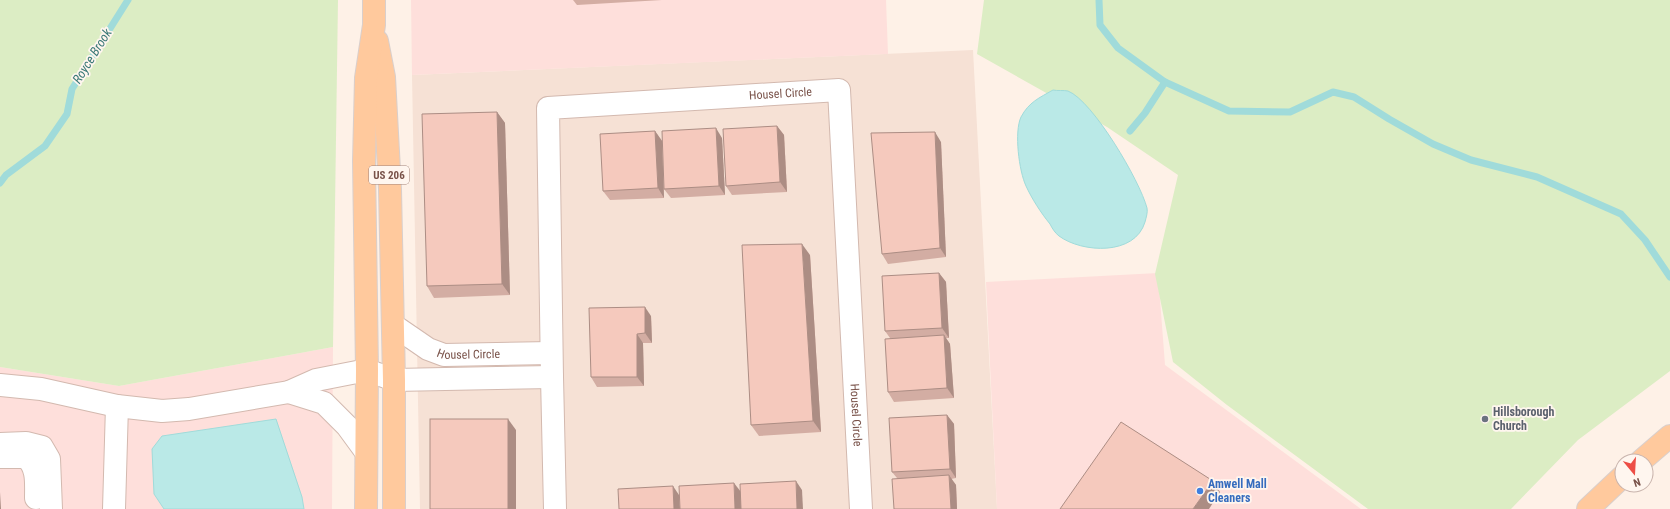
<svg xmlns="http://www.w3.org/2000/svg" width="1670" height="509" viewBox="0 0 1670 509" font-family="'Roboto Condensed',sans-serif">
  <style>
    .residential { fill: #f6e1d5 }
    .commercial { fill: #fedfdb }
    .green { fill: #dcedc4 }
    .water { fill: #bae9e7; stroke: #a0dbda }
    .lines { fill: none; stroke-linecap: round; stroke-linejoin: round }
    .stream { stroke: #a0dbda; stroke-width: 7 }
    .minor-casing { stroke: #d3b9af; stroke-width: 24 }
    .major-casing { stroke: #d9cfcc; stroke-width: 24 }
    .minor { stroke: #fff; stroke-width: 22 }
    .major { stroke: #ffc99d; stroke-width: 22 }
    .wall { fill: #d3ada3 }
    .shaded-wall { fill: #ac8d84 }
    .building { fill: #f5c9bd; stroke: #ac8d84 }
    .worship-dot { fill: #6b7280; stroke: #fff6ef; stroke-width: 1.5 }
    .shop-dot { fill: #3f7fe0; stroke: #fff6ef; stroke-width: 1.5 }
    .labels { text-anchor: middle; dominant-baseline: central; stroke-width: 3.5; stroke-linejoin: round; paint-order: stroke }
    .shield { fill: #fff6ef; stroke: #a1837b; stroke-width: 1 }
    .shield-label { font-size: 11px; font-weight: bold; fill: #795249 }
    .street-label { font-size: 12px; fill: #795249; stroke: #fff6ef }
    .worship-label { font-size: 12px; font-weight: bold; fill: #5b616d; stroke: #fff6ef; text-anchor: start }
    .shop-label { font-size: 12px; font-weight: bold; fill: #366cbe; stroke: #fff6ef; text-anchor: start }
    .water-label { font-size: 13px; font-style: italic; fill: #397877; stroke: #fff6ef }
  </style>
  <rect width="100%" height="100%" fill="#fef1e7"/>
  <polygon class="residential" points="973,50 997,509 420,509 412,75"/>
  <g class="commercial">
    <polygon points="411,0 886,0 888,54 412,75"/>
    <polygon points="1158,273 1165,365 1361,509 997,509 986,282"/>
    <polygon points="333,347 332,509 0,509 0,367 119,386"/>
  </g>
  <g class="green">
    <polygon points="0,0 338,0 333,347 119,386 0,367"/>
    <polygon points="984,0 1670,0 1670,371 1578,440 1511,509 1368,509 1227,405 1173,362 1155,274 1178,175 1107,127 977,54"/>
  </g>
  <g class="water">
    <path d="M1053 90C1057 91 1064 90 1068 91 1093 101 1140 181 1147 208 1148 212 1146 218 1145 222 1135 256 1082 253 1059 236 1055 233 1052 228 1050 224 1041 213 1032 199 1026 186 1019 171 1014 132 1021 117 1029 102 1039 98 1053 90Z"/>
    <polygon points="276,419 302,497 304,509 164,509 154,494 152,449 162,436"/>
  </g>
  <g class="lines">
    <g class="stream">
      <polyline points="1099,0 1100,25 1118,48 1165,82 1229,111 1290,112 1333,92 1354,97 1389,119 1433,144 1471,160 1537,177 1621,214 1645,240 1670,277"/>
      <polyline points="1130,131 1145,113 1165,82"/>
      <polyline points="0,183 6,175 45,146 67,114 72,89 128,0"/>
    </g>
    <defs>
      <g id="minor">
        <path id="s1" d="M393 325 428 349 444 355 551 353"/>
        <polyline points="0,385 41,389 117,406 162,411 189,409 289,392 316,380 367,370 394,380 552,377"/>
        <polyline points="289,392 324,403 347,426 366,452"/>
        <polyline points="0,444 26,443 42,447 49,459 51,509"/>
        <path d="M0 457H26C38 468 36 483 36 498"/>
        <polyline points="114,509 117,406"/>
        <path id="s2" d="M555 509 552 377 548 108 839 90 861 509"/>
      </g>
      <g id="major">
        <polyline points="377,41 384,77 390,189 394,380 394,509"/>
        <polyline points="1641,461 1670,436"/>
        <polyline points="366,509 367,370 364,161 366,78 374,25 374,0"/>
        <polyline points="1588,509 1622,477"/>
      </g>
    </defs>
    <use href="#minor" class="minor-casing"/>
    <use href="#major" class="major-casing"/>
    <use href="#minor" class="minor"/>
    <use href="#major" class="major"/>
  </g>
  <g class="wall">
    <polygon points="573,0 662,0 577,5"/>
    <polygon points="497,112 505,123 510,295 434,298 427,286"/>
    <polygon points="777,126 784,135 787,192 732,195 726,186"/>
    <polygon points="655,131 662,141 664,198 610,200 603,191"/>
    <polygon points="722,138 725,195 671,198 664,189"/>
    <polygon points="941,142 946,257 888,264 882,254"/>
    <polygon points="810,255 821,432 759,436 751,425"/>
    <polygon points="939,273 946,282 949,338 946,338 950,344 954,398 894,402 888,392 890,338 885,331"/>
    <polygon points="651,316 652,343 643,343 644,386 597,387 591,377"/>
    <polygon points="947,415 954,424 956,478 951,479 956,485 957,509 894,509 897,478 892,472"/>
  </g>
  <g class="shaded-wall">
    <polygon points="497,112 505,123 510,295 502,284"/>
    <polygon points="777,126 784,135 787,192 780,182"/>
    <polygon points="716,128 722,138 725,195 719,186"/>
    <polygon points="655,131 662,141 664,198 658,188"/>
    <polygon points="935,132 941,142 946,257 940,248"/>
    <polygon points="802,244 810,255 821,432 813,421"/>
    <polygon points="939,273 946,282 949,338 942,328"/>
    <polygon points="645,307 651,316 652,343 645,333"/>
    <polygon points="637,334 643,343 644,386 637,377"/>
    <polygon points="944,335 950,344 954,398 947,388"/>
    <polygon points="947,415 954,424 956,478 950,469"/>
    <polygon points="508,419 516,430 516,509 508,509"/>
    <polygon points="949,475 956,485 957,509 951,509"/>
    <polygon points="796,481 802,490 803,509 797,509"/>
    <polygon points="1213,481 1220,492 1209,509 1193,509"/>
    <polygon points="734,483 741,492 741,509 735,509"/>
    <polygon points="673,486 679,495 680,509 674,509"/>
    <polygon points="0,491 0,492 1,509 0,509"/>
  </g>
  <g class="building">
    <polygon points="497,112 502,284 427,286 422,114"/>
    <polygon points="777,126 780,182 726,186 723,129"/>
    <polygon points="716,128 719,186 664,189 662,131"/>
    <polygon points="655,131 658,188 603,191 600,134"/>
    <polygon points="935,132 940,248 882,254 871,133"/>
    <polygon points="802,244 813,421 751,425 742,245"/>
    <polygon points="939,273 942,328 885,331 882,276"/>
    <polygon points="645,307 645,333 637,334 637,377 591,377 589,308"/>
    <polygon points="944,335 947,388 888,392 885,339"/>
    <polygon points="947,415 950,469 892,472 889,418"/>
    <rect x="430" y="419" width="78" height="90"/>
    <polygon points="1121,422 1213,481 1193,509 1060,509"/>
    <polygon points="949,475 951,509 894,509 892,479"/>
    <polygon points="796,481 797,509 741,509 740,484"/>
    <polygon points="734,483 735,509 680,509 679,486"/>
    <polygon points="673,486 674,509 619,509 618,489"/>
  </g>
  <circle class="worship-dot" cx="1485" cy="419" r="4"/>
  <circle class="shop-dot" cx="1200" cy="491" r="4"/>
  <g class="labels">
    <rect class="shield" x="369" y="166" width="40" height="18" rx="3"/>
    <g class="shield-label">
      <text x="389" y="175">US 206</text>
    </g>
    <g class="street-label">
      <text stroke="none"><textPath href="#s2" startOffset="634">Housel Circle</textPath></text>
      <text stroke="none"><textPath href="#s1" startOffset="84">Housel Circle</textPath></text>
      <text stroke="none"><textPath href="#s2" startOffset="1018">Housel Circle</textPath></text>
    </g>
    <g class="worship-label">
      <text x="1493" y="412">Hillsborough<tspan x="1493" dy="14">Church</tspan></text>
    </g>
    <g class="shop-label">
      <text x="1208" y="484">Amwell Mall<tspan x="1208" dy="14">Cleaners</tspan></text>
    </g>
    <g class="water-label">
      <text transform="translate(92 56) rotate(-58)">Royce Brook</text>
    </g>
  </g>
  <g transform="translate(1634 473) rotate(162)"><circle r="19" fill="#fff6ef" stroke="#c9b4ad"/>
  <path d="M0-3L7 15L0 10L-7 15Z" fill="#ed4e46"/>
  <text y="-6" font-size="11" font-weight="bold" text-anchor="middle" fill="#795249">N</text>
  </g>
</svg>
